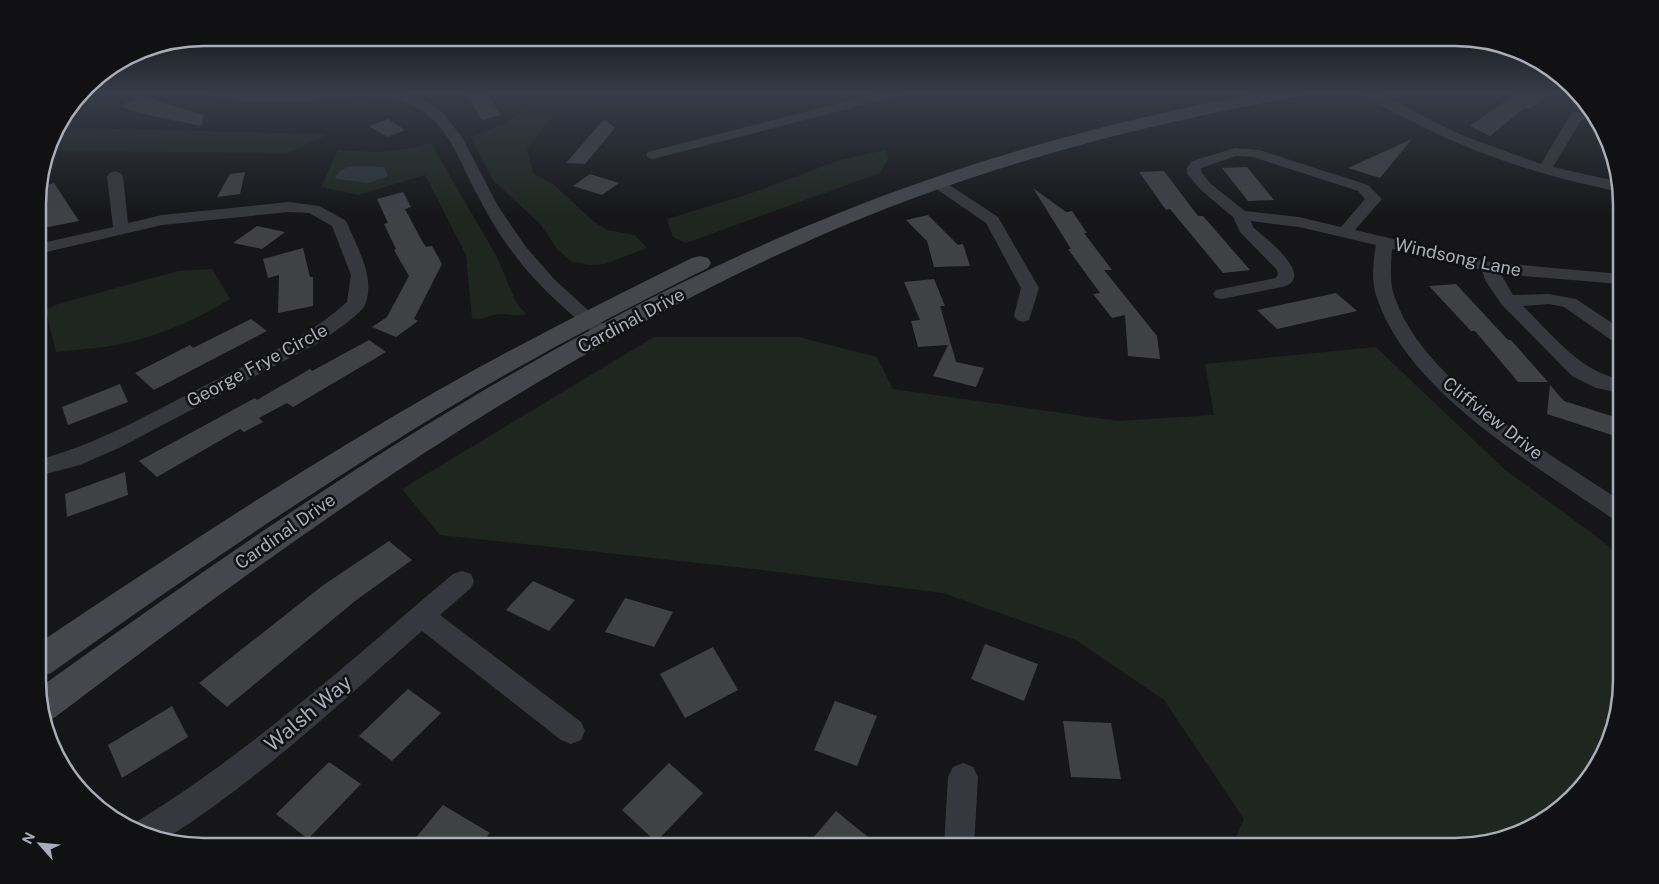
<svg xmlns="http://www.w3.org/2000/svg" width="1659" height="884" viewBox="0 0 1659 884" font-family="'Public Sans',sans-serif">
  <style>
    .green { fill: #1e261f }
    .water { fill: #2c353c }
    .building { fill: #404145 }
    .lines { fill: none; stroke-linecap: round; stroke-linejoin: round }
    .minor { fill: #37383d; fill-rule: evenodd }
    .secondary { fill: #45474d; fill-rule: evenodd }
    .labels { text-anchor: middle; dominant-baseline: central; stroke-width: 5; stroke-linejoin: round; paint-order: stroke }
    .street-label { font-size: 18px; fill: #a8adb8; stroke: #111113 }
    .near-street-label { font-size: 21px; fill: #a8adb8; stroke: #111113 }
    .rim { fill: none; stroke: #a8adb8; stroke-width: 2.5 }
  </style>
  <rect width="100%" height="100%" fill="#161618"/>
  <g class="green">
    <path d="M532 92H613L550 120 527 148 533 173 553 184 593 221 607 230 635 235 647 248 605 264 589 265 571 261 557 249 541 225 493 180 470 137C491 129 529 118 532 92Z"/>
    <polygon points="62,122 76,128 329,134 288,153 49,151 55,131"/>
    <path d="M431 143 497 257 516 302 526 314C516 317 510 314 501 314 491 314 483 321 472 318L466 255 425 175 358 195 321 187 338 150C375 153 395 153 431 143Z"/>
    <polygon points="886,150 888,159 880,173 686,243 673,237 667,219 752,193 837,161"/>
    <path d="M212 269 230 299C193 322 149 340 105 347 89 349 72 350 56 352L46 310 58 304 178 271Z"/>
    <polygon points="654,337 799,337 877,357 893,389 1118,421 1214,415 1205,364 1376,347 1504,469 1600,539 1621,557 1621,680 1604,754 1547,819 1465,846 1232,846 1244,819 1164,700 1076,640 943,593 754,569 440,535 402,489"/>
  </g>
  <polygon class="water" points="352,166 384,167 388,176 368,183 337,179 335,177 341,170"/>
  <g class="building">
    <polygon points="465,92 481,92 489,96 501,115 482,120"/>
    <polygon points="1525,92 1551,92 1530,109 1525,107 1490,136 1470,126 1505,101 1503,100"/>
    <polygon points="143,96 204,115 201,126 144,114 119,106"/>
    <polygon points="388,119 405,130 387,137 369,126"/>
    <polygon points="604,119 615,128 585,164 566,163"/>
    <polygon points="1412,139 1380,178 1348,168"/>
    <polygon points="1247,167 1274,200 1248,201 1222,168"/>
    <polygon points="1164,171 1198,216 1203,216 1250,270 1223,273 1170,209 1166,210 1139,172"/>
    <polygon points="245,172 240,194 217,197 230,174"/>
    <polygon points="590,174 619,183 602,195 573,186"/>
    <polygon points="54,183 79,221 38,229 40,187"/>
    <polygon points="1033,188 1066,212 1072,211 1087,233 1084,233 1112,270 1104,270 1157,336 1160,359 1128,356 1125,315 1112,318 1093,294 1100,293 1068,249 1071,249"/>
    <polygon points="403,192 411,207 405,209 422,241 426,247 432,246 442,264 414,319 418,321 396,337 372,327 387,317 409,276 394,250 396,249 384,224 388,223 377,199"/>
    <polygon points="928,215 958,245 963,244 970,266 934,267 927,241 906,220"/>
    <polygon points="257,226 285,232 262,249 233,243"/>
    <polygon points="303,248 310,277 313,277 313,306 278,313 279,275 268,278 263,259"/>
    <polygon points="934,279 945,306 940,306 956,362 984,368 976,387 933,376 948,345 918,347 911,321 920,320 904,282"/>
    <polygon points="1456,284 1508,340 1511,340 1548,382 1518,382 1475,331 1471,331 1429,286"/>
    <polygon points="1336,293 1357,311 1277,329 1257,310"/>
    <polygon points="251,319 267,331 154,390 135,373 190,345 193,348"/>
    <polygon points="369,340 386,352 293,407 287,403 259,418 263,422 244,432 240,429 157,477 139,461 255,398 257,400 310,369 312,371"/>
    <polygon points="120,384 128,402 68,425 62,407"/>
    <polygon points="1550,385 1564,401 1621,419 1621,438 1547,414"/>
    <polygon points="125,472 128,495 67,517 65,494"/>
    <polygon points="389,541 412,560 355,601 227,707 199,683 322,586"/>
    <polygon points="533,581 575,600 549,631 506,610"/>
    <polygon points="625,598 673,612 654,647 605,632"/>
    <polygon points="985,644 1038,664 1024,701 971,679"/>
    <polygon points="713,647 738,690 685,718 660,674"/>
    <polygon points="408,689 441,713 392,761 359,736"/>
    <polygon points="835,701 877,716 857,766 814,750"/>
    <polygon points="172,706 188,737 122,778 108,745"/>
    <polygon points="1063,721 1111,723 1121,779 1071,777"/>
    <polygon points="329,762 361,784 308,839 276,814"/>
    <polygon points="669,763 703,793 656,842 622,810"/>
    <polygon points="443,805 490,833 479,846 409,846"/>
    <polygon points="836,811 879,846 806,846"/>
  </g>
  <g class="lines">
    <g class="minor">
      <path d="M207 92 277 94 316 92H392L416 97 430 103 442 112 462 137 498 206 526 247 555 280 613 333 611 337 604 339 597 337C568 311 537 286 514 254 500 236 488 216 478 196 459 162 447 116 406 103 369 91 326 100 289 102 262 103 235 101 209 95Z"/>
      <polygon points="882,92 904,92 902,95 653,159 648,158 646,155 648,152"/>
      <path d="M1363 92H1379L1434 122 1464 136 1541 164 1569 117 1573 113 1588 107 1594 114 1580 122 1553 167 1620 182V192C1544 177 1470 153 1402 116 1390 110 1371 102 1363 92Z"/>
      <path d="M1235 148 1259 150 1368 185 1382 199 1355 230 1490 262 1620 274V284L1501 274 1513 295 1549 294 1576 299 1621 329V344L1614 342 1564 307 1549 304 1523 306C1551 333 1581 373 1621 379V393L1596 388 1572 376 1502 305 1485 280 1482 270 1392 249C1391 265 1389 283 1395 298 1425 384 1548 452 1621 501V522L1613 519C1535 465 1408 392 1377 298 1371 281 1373 262 1376 245L1299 227 1251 221 1253 227C1265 238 1318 278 1282 287L1222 299 1216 298 1213 294 1216 290 1276 278 1278 274 1277 270 1240 232 1233 217 1201 190 1187 174V168L1192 161ZM1236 156 1253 157 1358 191 1365 199 1341 227 1299 217 1245 211 1211 184 1202 173 1201 168Z"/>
      <path d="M115 171 120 173 123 176 128 223 162 215 289 202 319 206 345 220 347 223C357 248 376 277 365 305 360 315 330 335 320 342L121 447 80 465 38 476V460C98 444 151 413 206 385 255 360 306 339 347 302L351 275 332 226 309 213 289 212 162 225 38 254V244L113 227 107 176 110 173Z"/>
      <polygon points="937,178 942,180 998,217 1039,288 1029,320 1023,322 1017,320 1014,316 1021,288 986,223 932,186 929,183 932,180"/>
      <path d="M462 571 471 574 474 581 471 588 440 615 581 722 585 731 581 740 571 744 561 740 422 631C340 703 260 779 167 838L133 830 136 822C251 752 351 660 453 574Z"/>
      <polygon points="963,763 973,767 978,777 974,846 944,846 948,777 953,767"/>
    </g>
    <g class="secondary">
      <path d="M1267 92H1304L1301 96 1295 97C1131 127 968 170 815 238 538 360 294 536 54 718L47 721 39 702V688C280 515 527 344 802 228 951 165 1108 120 1267 92Z"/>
      <path d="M700 256 708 258 711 263 708 268C621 311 535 356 452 406 314 489 182 580 51 673L39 677V643C169 556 299 470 435 392 519 344 605 301 692 258Z"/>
    </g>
  </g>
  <linearGradient id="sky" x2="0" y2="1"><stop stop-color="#0c0c0d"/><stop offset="0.43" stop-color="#363c48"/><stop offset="1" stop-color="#363c48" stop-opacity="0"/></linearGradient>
  <rect width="1659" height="216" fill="url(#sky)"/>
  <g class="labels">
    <g class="street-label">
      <text transform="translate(1458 257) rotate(12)">Windsong Lane</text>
      <text transform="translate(631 320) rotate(-28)">Cardinal Drive</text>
      <text transform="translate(257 365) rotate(-28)">George Frye Circle</text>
      <text transform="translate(1493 418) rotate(38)">Cliffview Drive</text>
      <text transform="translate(285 531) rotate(-35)">Cardinal Drive</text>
    </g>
    <g class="near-street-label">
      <text transform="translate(308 713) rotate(-40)">Walsh Way</text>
    </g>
  </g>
  <path d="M0 0H1659V884H0ZM204 46H1455A158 158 0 0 1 1613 204V680A158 158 0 0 1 1455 838H204A158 158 0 0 1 46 680V204A158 158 0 0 1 204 46Z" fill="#111113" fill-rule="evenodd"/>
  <path class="rim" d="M204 46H1455A158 158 0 0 1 1613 204V680A158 158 0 0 1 1455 838H204A158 158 0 0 1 46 680V204A158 158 0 0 1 204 46Z"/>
  <g transform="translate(40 844) rotate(297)" stroke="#111113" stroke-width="4" paint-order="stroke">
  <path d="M0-4L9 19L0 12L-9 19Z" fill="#a8adb8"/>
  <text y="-8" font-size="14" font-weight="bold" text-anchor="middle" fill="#a8adb8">N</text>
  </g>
</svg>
